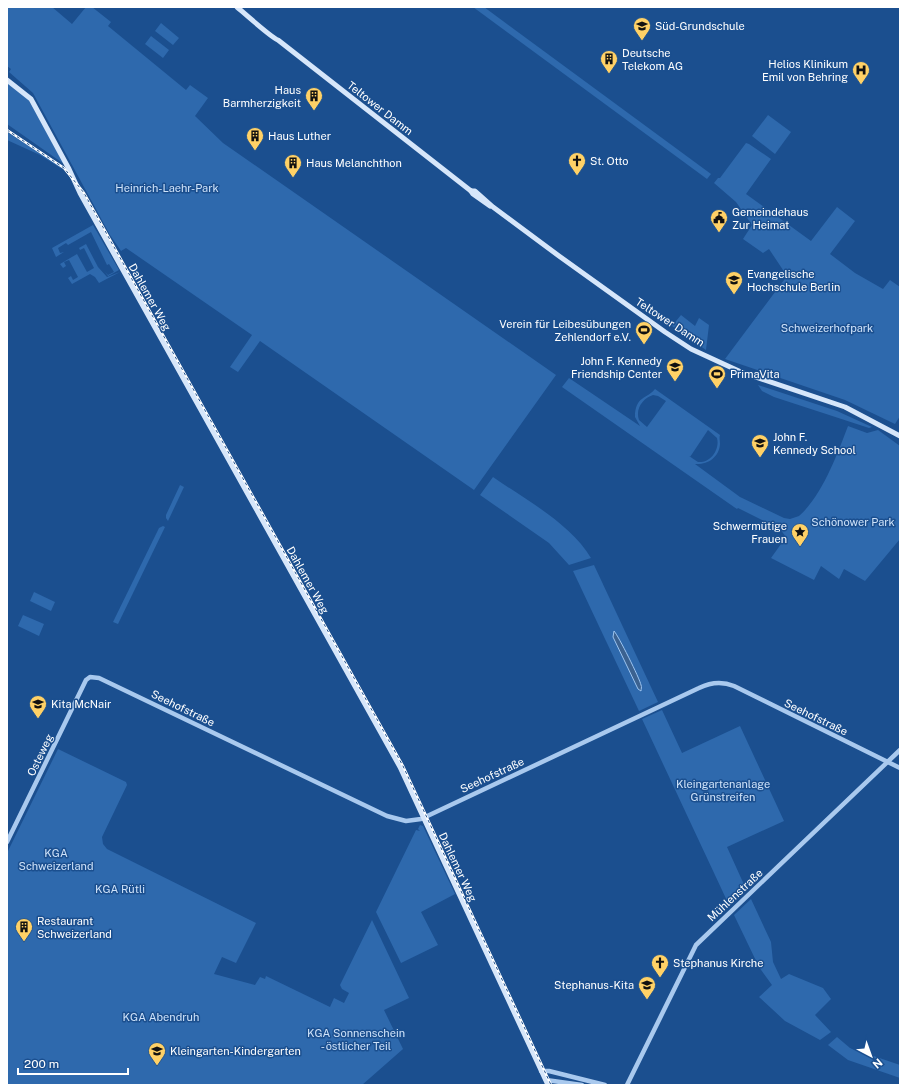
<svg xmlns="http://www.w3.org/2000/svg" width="907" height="1092" viewBox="0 0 907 1092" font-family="'Public Sans',sans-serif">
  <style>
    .green { fill: #2e69ad; fill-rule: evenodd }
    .water { fill: #3c6290; stroke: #9cc4f0 }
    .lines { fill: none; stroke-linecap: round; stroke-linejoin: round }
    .tertiary { stroke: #a9c9ee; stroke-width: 4.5 }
    .secondary { stroke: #d6e6fa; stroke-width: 5 }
    .rail-casing { stroke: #fff; stroke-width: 2.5 }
    .rail { stroke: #1b4f8f; stroke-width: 1; stroke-dasharray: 3; stroke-linecap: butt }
    .labels { text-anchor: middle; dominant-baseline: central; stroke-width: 3; stroke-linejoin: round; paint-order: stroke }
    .poi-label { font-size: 11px; fill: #fff; stroke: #1b4f8f; text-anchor: start }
    .street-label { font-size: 11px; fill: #fff; stroke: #1b4f8f }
    .park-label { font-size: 11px; fill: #cfe3fa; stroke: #1b4f8f }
  </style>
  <rect width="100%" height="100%" fill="#1b4f8f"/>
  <g class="green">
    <polygon points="7,7 52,7 72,24 86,7 92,7 111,22 108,26 186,90 190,85 208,98 195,116 223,143 556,375 474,490 260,341 238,372 230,367 252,335 126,248 121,251 110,235 33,93 9,72 11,69 7,66"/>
    <polygon points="473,7 484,7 711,174 707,179"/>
    <polygon points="161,23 179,38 173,45 155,31"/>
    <polygon points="151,36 169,50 163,58 145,44"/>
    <polygon points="7,83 27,97 64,164 7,124"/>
    <polygon points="768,115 791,132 775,154 752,136"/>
    <polygon points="7,132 55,162 62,169 40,155 7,140"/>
    <polygon points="746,143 749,144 771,159 746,194 811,241 837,207 855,221 830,254 855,273 883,289 890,280 900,287 900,416 895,424 845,400 725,359 787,276 769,249 763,253 743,239 752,225 736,202 714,183 718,178 720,178"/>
    <polygon points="93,225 119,270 108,276 105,272 108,275 114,272 109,264 107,265 91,232 68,245 66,243 58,248 60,253 64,252 56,257 52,248"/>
    <polygon points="86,244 98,267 107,277 120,272 99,283 95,277 90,274 72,284 68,278 71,276 73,280 78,277 69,260 64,262 66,266 63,268 60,264 77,254 87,272 94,268 84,248 80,250 79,248"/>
    <polygon points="681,315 695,326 699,318 709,325 706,350 672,326"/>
    <path d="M569 378 640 426 635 417C635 396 647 399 655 389L720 435C719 438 720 441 720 444 719 458 707 465 695 464L740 497 784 518 790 519 799 516C822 496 837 455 848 426L867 433 878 430 900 446V539L865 581 844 569 839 579 821 566 814 580 771 558 786 537 780 529 738 508 737 509 734 507 562 387ZM653 395 658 396 666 401 647 427 639 420C635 409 643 398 653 395ZM708 430 717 438C720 449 711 463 698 462L689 456 690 457Z"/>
    <polygon points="758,385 837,411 872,427 869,428 774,397 762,391"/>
    <path d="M493 477C526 500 570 523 591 558L569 565 549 543 480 495Z"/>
    <polygon points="180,485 184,487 168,521 166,518 166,515"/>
    <polygon points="163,526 165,527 118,624 113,622 159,528"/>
    <polygon points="594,565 658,702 639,711 573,571"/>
    <polygon points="34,592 55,602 51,611 30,601"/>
    <polygon points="23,615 44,624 39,636 18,626"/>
    <polygon points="662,710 682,753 740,726 784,821 727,847 746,889 729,905 642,719"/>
    <polygon points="58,749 126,782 127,785 102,837 103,844 107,849 256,923 236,963 222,957 214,974 255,985 260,977 265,979 266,976 330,1007 334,998 344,1003 349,993 342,989 340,985 372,920 409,998 384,1010 403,1049 362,1085 7,1085 7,853"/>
    <polygon points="420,825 423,826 455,894 421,912 438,945 401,963 376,912 416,830 420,831 418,829"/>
    <polygon points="751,899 771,942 773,962 781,979 789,974 823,988 831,999 815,1015 831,1032 820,1040 785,1021 759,997 772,985 759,967 734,915"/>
    <polygon points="837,1037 850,1048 900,1065 900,1078 848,1060 828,1045"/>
  </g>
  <path class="water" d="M614 631C618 635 640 679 641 685 642 687 641 689 641 691L638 689 613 637Z"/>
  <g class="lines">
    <g class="tertiary">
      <path d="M7 842 86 680 90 677 99 678 387 816 406 821 421 819 699 688C711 682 722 681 734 686L900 768"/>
      <polyline points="541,1071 549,1071 605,1085"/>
      <polyline points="546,1080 582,1085"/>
      <polyline points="627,1085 696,945 900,750"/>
    </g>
    <g class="secondary">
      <path d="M237 7C244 13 272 38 278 40L471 191H475L493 207 559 256 665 332 691 349 741 372 845 407 900 436"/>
      <polyline points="7,80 31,99 69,169 80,193 400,767 548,1085"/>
      <polyline points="471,191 473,194 490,206"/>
    </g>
    <defs>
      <polyline id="rail" points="7,130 64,168 84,193 403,766 551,1085"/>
    </defs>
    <use href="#rail" class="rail-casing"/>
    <use href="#rail" class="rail"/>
  </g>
  <defs>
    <symbol id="school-pin" viewBox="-11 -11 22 30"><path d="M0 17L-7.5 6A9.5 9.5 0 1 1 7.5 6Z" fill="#ffd166" stroke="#1b4f8f"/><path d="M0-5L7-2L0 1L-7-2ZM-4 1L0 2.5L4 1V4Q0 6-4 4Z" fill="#111"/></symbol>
    <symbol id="building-pin" viewBox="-11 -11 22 30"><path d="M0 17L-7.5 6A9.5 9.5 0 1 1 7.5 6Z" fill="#ffd166" stroke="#1b4f8f"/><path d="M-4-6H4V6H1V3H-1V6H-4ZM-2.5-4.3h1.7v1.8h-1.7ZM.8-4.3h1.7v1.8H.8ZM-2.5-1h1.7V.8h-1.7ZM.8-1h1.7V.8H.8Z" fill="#111"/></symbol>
    <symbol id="hospital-pin" viewBox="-11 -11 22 30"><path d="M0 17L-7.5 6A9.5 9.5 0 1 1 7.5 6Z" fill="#ffd166" stroke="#1b4f8f"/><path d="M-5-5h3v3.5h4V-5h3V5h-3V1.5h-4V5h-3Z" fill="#111"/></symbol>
    <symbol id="church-pin" viewBox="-11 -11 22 30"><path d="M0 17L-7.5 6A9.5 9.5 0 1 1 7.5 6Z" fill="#ffd166" stroke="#1b4f8f"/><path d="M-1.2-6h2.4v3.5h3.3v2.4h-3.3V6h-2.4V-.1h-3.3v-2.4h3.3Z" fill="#111"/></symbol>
    <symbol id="civic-pin" viewBox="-11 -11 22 30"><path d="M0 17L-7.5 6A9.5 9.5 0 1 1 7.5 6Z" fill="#ffd166" stroke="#1b4f8f"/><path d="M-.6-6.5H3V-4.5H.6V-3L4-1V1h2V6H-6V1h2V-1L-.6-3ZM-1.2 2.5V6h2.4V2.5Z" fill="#111"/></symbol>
    <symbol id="university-pin" viewBox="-11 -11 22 30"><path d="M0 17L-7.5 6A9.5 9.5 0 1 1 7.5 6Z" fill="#ffd166" stroke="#1b4f8f"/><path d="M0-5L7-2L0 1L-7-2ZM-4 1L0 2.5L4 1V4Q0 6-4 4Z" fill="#111"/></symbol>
    <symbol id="stadium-pin" viewBox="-11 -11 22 30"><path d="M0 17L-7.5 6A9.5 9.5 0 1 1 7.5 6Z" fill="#ffd166" stroke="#1b4f8f"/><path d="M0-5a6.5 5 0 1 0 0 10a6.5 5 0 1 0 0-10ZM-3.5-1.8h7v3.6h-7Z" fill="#111"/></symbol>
    <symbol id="sight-pin" viewBox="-11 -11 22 30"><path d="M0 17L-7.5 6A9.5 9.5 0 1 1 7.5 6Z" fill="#ffd166" stroke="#1b4f8f"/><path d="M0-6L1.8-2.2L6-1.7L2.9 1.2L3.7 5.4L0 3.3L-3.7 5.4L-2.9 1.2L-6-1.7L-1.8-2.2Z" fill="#111"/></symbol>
  </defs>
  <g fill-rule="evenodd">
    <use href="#school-pin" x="632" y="16" width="20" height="27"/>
    <use href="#building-pin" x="599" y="49" width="20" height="27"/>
    <use href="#hospital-pin" x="851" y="60" width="20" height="27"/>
    <use href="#building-pin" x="304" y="86" width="20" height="27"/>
    <use href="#building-pin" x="245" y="126" width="20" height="27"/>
    <use href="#church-pin" x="567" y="151" width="20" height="27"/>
    <use href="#building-pin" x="283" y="153" width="20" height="27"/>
    <use href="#civic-pin" x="709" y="208" width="20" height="27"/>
    <use href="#university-pin" x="724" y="270" width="20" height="27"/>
    <use href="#stadium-pin" x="634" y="320" width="20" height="27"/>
    <use href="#school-pin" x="665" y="357" width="20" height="27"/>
    <use href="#stadium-pin" x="707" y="364" width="20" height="27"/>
    <use href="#school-pin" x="750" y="433" width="20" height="27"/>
    <use href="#sight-pin" x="790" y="522" width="20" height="27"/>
    <use href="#school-pin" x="28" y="694" width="20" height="27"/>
    <use href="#building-pin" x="14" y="917" width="20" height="27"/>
    <use href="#church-pin" x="650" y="953" width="20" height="27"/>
    <use href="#school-pin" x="637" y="975" width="20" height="27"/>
    <use href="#school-pin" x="147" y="1041" width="20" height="27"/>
  </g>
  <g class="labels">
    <g class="poi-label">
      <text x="655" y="26">Süd-Grundschule</text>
      <text x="622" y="53">Deutsche<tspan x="622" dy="13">Telekom AG</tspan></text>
      <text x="848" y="64" text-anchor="end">Helios Klinikum<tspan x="848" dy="13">Emil von Behring</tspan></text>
      <text x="301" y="90" text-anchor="end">Haus<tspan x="301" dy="13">Barmherzigkeit</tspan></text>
      <text x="268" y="136">Haus Luther</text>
      <text x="590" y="161">St. Otto</text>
      <text x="306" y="163">Haus Melanchthon</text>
      <text x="732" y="212">Gemeindehaus<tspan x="732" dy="13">Zur Heimat</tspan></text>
      <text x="747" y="274">Evangelische<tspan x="747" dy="13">Hochschule Berlin</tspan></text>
      <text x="631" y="324" text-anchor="end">Verein für Leibesübungen<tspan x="631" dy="13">Zehlendorf e.V.</tspan></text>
      <text x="662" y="361" text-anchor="end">John F. Kennedy<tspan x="662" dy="13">Friendship Center</tspan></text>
      <text x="730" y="374">PrimaVita</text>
      <text x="773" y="437">John F.<tspan x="773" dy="13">Kennedy School</tspan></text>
      <text x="787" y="526" text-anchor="end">Schwermütige<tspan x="787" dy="13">Frauen</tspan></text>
      <text x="51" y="704">Kita McNair</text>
      <text x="37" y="921">Restaurant<tspan x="37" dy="13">Schweizerland</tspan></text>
      <text x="673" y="963">Stephanus Kirche</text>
      <text x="634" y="985" text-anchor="end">Stephanus-Kita</text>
      <text x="170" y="1051">Kleingarten-Kindergarten</text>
    </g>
    <g class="street-label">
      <text transform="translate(380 108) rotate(38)">Teltower Damm</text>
      <text transform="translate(150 297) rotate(61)">Dahlemer Weg</text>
      <text transform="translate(670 322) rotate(33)">Teltower Damm</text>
      <text transform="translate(308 580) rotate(61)">Dahlemer Weg</text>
      <text transform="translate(183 708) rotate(26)">Seehofstraße</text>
      <text transform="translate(816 717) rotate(26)">Seehofstraße</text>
      <text transform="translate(40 755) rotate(-64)">Osteweg</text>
      <text transform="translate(492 775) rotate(-25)">Seehofstraße</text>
      <text transform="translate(458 867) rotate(65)">Dahlemer Weg</text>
      <text transform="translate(735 895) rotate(-43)">Mühlenstraße</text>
    </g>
    <g class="park-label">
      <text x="167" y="188">Heinrich-Laehr-Park</text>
      <text x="827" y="328">Schweizerhofpark</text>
      <text x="853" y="522">Schönower Park</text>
      <text x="723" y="784">Kleingartenanlage<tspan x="723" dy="13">Grünstreifen</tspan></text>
      <text x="56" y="853">KGA<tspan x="56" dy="13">Schweizerland</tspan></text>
      <text x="120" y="889">KGA Rütli</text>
      <text x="161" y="1017">KGA Abendruh</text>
      <text x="356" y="1033">KGA Sonnenschein<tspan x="356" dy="13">- östlicher Teil</tspan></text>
    </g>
  </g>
  <rect width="907" height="1092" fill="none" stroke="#ffffff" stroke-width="16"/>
  <g transform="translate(871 1056) rotate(139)" stroke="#1b4f8f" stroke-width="3" paint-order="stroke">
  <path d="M0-3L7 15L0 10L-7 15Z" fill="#ffffff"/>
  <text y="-6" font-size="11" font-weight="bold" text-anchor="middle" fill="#ffffff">N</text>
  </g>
  <path d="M18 1068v6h110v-6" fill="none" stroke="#ffffff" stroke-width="2"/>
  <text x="24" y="1068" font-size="12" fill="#ffffff" stroke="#1b4f8f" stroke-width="3" paint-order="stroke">200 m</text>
</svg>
